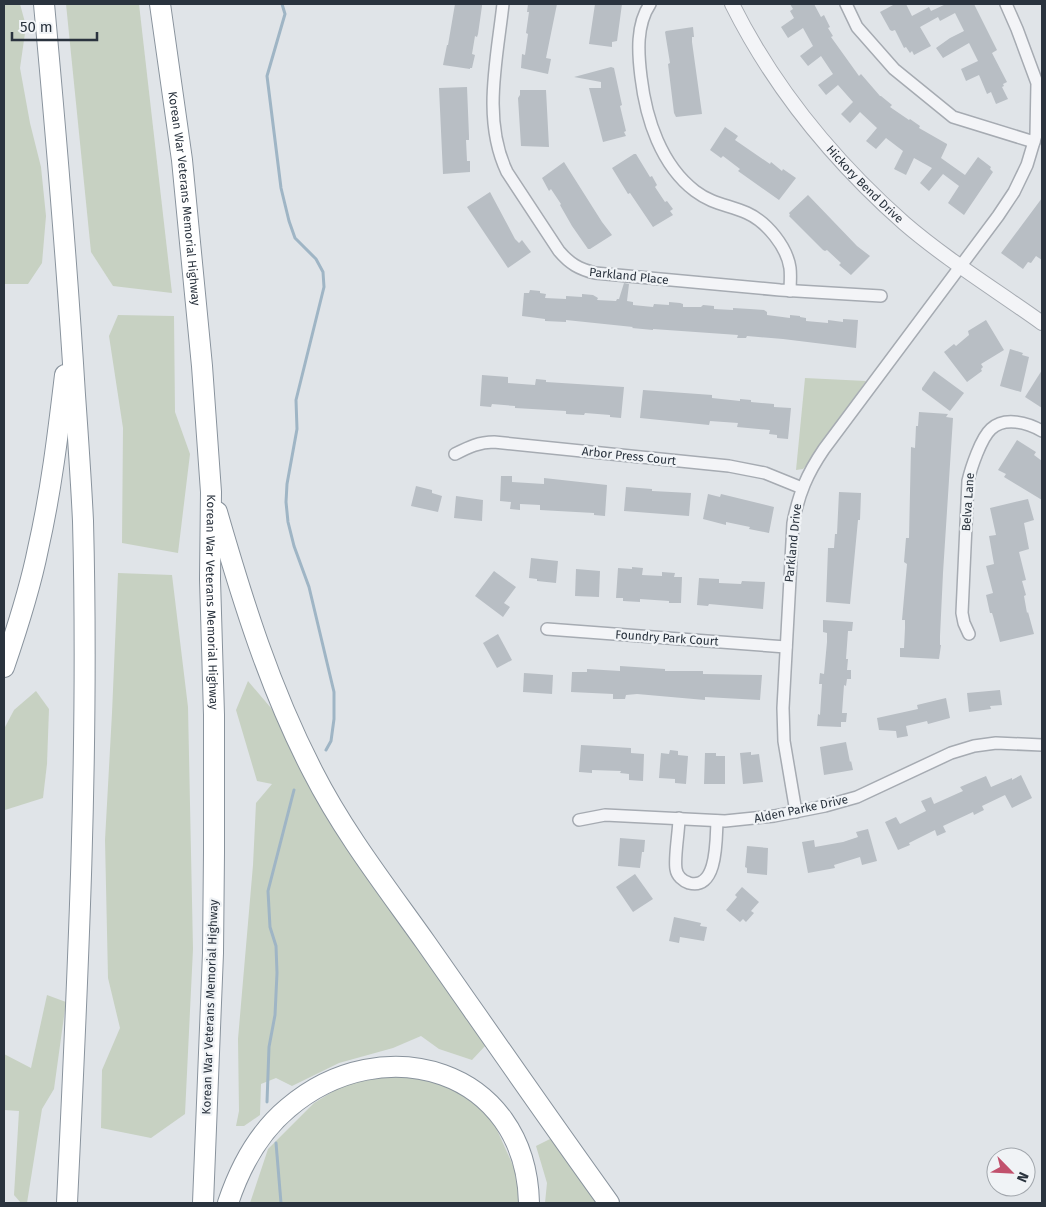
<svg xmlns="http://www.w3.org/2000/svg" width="1046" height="1207" viewBox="0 0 1046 1207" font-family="'Fira Sans',sans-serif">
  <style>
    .green { fill: #c7d1c2 }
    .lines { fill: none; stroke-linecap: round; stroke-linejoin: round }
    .stream { stroke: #9fb5c5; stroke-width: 3 }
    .building { fill: #b8bec4 }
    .minor-casing { stroke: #a6abb2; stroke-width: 14 }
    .tertiary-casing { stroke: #a6abb2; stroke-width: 16 }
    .motorway-casing { stroke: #89939d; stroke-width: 22 }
    .minor { stroke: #f3f4f7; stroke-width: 11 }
    .tertiary { stroke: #f3f4f7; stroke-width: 14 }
    .motorway { stroke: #fff; stroke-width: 20 }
    .labels { text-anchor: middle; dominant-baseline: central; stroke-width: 4.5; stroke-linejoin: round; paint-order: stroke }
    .street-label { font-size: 12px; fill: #2a333e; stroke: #f0f3f6 }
  </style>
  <rect width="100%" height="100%" fill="#e0e4e8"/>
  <g class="green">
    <polygon points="4,4 20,4 26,26 20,68 30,123 41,167 46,216 42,263 28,284 4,284"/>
    <polygon points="66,4 139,4 172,293 113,286 91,252"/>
    <polygon points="118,315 174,316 175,412 190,454 178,553 122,543 123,428 109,336"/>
    <polygon points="805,378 866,381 807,465 803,469 796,470"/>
    <polygon points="118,573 172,575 188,707 193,949 185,1114 151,1138 101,1128 102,1070 120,1028 108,978 105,840 112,713"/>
    <polygon points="248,681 271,708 349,849 486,1045 472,1060 439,1049 421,1036 393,1048 339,1063 292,1086 276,1078 261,1084 260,1115 244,1126 236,1126 239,1111 238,1039 253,865 256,803 272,784 257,781 236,710"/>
    <polygon points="36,691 49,709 47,764 43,798 5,810 4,808 4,729 14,710"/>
    <polygon points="47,995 66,1002 54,1089 42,1109 27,1203 21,1203 14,1195 19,1111 4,1110 4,1054 31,1068"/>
    <polygon points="403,1073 460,1087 493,1121 521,1183 518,1203 250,1203 268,1149 314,1103 360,1075"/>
    <polygon points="554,1137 601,1203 545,1203 547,1183 536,1146"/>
  </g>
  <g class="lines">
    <g class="stream">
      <polyline points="282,4 285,14 267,76 281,188 289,221 295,238 316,259 323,272 324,287 296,400 297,429 287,484 286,502 288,522 294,546 309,587 334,692 334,719 331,741 326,750"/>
      <polyline points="267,1102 269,1047 275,1015 277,973 276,946 270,927 268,891 294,790"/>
      <polyline points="276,1143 281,1203"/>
    </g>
  </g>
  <g class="building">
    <polygon points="455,4 482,4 482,6 478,34 477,37 475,36 472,54 475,55 472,68 470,68 470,69 443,65 447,45 448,45"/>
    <polygon points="528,4 557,4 546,58 551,59 548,74 521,68 522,54 525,55 528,34 526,33 529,12 527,12"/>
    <polygon points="595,4 622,4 617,41 612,42 612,47 589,44"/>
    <polygon points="790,4 814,4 821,17 824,15 830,27 828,28 833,36 831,37 859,76 861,74 880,96 881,96 892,105 890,107 909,120 910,119 920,126 919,128 947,144 947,145 941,158 965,175 978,157 991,167 990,169 993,172 964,215 948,203 959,186 943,174 929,191 920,183 932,168 914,158 906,175 894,169 903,151 886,138 876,149 866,141 877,128 860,112 850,123 841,114 853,102 838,85 826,95 818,85 833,74 821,56 808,66 800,56 813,46 803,28 788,38 781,27 794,18 790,11 793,9"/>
    <polygon points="895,4 906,4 912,16 929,7 931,11 946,4 974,4 997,50 992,53 1007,82 1003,84 1004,86 1002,87 1008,99 996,104 991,92 987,94 979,75 966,81 961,69 978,61 969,43 943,58 936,48 950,38 964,31 955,13 940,21 938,17 920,27 931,46 914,55 912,51 910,53 906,47 904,48 895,30 892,31 890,30 880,12"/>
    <polygon points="693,27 694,37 692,37 692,42 702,114 676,117 674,113 668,64 670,63 665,32 666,31"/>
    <polygon points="611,67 614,68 617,82 622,105 620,106 626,131 624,132 626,136 603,142 589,88 601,88 601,82 574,77"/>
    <polygon points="467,87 469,136 469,140 466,140 467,161 470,161 470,172 443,174 439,88"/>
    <polygon points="520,90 546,90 549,147 521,146 518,98 520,95"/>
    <polygon points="725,127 738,136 735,140 770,164 771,162 782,171 783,169 796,178 779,200 738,171 740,169 723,156 721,158 710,150"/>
    <polygon points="634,154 636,154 650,177 652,176 657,185 655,187 665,202 667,201 673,209 670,211 673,215 653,227 630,193 628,194 612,168"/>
    <polygon points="564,162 602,222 612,235 590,249 588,249 572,226 560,205 561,204 551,189 549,191 542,178"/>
    <polygon points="490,192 515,239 519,243 522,240 531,252 508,268 467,207"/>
    <polygon points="808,195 857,246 870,256 851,275 839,265 841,263 827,250 825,251 823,250 789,216 790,215 789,213"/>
    <polygon points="1042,198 1042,260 1036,256 1031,263 1028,262 1023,269 1001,253"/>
    <polygon points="624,283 629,284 627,301 633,302 633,305 653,307 654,304 669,305 669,302 680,303 683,304 683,307 701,307 703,305 714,306 714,309 733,310 733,308 750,309 764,310 767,312 767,315 790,318 790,315 800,316 800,317 806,318 806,321 828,323 828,320 843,322 843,319 858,320 856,348 783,339 747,336 746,338 737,338 738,335 653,329 653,330 632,328 633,327 566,320 566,322 545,321 545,319 522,316 524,293 529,293 530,290 540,291 540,293 546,294 545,298 566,299 566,296 582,297 582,294 593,295 598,298 597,300 616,301 617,299 619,299"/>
    <polygon points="986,320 1004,350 981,364 983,367 981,369 982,371 967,382 944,352 954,344 956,346 969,335 968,331"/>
    <polygon points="1010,349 1023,353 1022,355 1029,357 1021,392 1000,386"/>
    <polygon points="1042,370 1042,408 1025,397"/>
    <polygon points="934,371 964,393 950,411 922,390 922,388"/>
    <polygon points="482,375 508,377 508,383 535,385 536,379 546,380 546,382 624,387 621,418 610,417 610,415 585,413 584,415 566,414 566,411 515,408 515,406 492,404 491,407 480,406"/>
    <polygon points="643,390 712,395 712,398 740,401 740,399 751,400 751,402 774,404 774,407 791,408 788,439 777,438 777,435 769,434 770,430 737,427 738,423 710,421 709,425 640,418"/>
    <polygon points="919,412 948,414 946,417 953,418 943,573 940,636 940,645 941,645 939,659 900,657 900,648 904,648 905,628 905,620 902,620 907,564 904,562 906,538 909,538 911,447 915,448 916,426 918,426"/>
    <polygon points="1017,440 1036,452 1034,455 1042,461 1042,500 1004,477 1006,474 998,470"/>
    <polygon points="501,476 512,476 512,482 544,484 544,478 607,485 605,516 594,515 594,513 540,510 540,505 520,504 520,510 510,509 511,502 500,501"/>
    <polygon points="416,486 432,490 432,493 442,496 438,512 411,506"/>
    <polygon points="626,487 652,489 652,491 691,493 689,516 624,511"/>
    <polygon points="839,492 861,493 860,520 858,520 850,604 826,602 828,548 834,548 835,534 837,534"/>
    <polygon points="708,494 720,497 721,494 774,507 769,533 749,529 750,527 726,522 726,525 703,519"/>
    <polygon points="456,496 483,500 482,521 454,518"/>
    <polygon points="1028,499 1034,520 1024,523 1029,549 1019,552 1026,580 1022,581 1026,595 1024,596 1027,613 1028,612 1034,634 1000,642 993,616 992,613 990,613 986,595 993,593 986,566 994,564 989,536 996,535 990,508"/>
    <polygon points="531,558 558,561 556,583 537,581 537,579 529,578"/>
    <polygon points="632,567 643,568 642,575 662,576 662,572 675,573 674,577 682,577 681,603 669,603 669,601 640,599 640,602 623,601 623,598 616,598 618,568 632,569"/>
    <polygon points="576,569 600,571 599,597 575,596"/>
    <polygon points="494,571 516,587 504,603 510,607 503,617 475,596"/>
    <polygon points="699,578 719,579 719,583 741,584 742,581 765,582 763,609 709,604 708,606 697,605"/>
    <polygon points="823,620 853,622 852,631 848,631 846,659 848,659 847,670 851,670 851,679 847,679 846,686 844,685 842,713 847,713 846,722 841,722 841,727 817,726 818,714 820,715 822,684 819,684 820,673 824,674 827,642 827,633 823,632"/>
    <polygon points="498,634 512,660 497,668 483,643"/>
    <polygon points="620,666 665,669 665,671 703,671 703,674 762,675 760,700 705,697 705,700 637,694 626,695 625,699 613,699 613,694 571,692 572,672 587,672 587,669 620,671"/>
    <polygon points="524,673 553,675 552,694 523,692"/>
    <polygon points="1000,690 1002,705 990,706 991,709 969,712 967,693"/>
    <polygon points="946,698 950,718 928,724 927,721 906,726 908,736 897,738 896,731 879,730 877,718 918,709 917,705"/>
    <polygon points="846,742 850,762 851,761 853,770 824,775 820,747"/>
    <polygon points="581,745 631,748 631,753 644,754 643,781 629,780 629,774 620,773 621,771 592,770 592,773 579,772"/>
    <polygon points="670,750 678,751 678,755 688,756 686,784 675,783 675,779 659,778 661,753 669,754"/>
    <polygon points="751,752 751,755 759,754 763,782 743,784 740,753"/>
    <polygon points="705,753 716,753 716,756 725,756 725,784 704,784"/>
    <polygon points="1021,775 1032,798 1012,808 1005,795 982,806 984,810 974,815 973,812 943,826 946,832 937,836 935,830 909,843 910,845 898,850 885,822 896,817 900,824 926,811 921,801 931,797 934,804 963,791 960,787 986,776 991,787 1012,778 1012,780"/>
    <polygon points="868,829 877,861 862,865 860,857 834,865 835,868 808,873 802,842 814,840 815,847 843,842 858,837 856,832"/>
    <polygon points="620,838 645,840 644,852 642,852 640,868 618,866"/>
    <polygon points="747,846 768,848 767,875 747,873 747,868 745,867"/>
    <polygon points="635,874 653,899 633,912 616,887"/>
    <polygon points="742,887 759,902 751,911 754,913 746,922 743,919 740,922 726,910 737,897 735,895"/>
    <polygon points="674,917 701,923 700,926 707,927 704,941 680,937 679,943 669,941"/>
  </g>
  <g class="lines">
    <defs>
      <g id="minor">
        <path d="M503 4C497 59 482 120 507 172L559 251C570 264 579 269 595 273L780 290 881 296"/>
        <path d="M650 4C636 25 638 53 641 77 646 119 661 165 695 191 712 204 729 205 747 213 767 222 787 247 790 268 791 276 790 284 790 291"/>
        <polyline points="846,4 857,27 894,69 953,117 1034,142"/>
        <path d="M455 454C469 447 479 442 494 442L729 466 765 473 802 488"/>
        <polyline points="547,629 786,647"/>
        <path d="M969 634 964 623 962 613 968 481C971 468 981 438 991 429 1005 416 1028 423 1042 431"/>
        <path d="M796 812 784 741 783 708 793 523C799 493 807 474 824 449L998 216 1014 192 1027 165 1036 135 1037 83 1017 29 1006 4"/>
        <path d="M679 818C679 831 674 858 676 869 677 876 683 881 689 883 718 891 716 838 717 821"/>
        <polyline points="579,820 605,815 725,821 774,816 825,806 857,797 951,753 974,746 996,743 1042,745"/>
      </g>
      <g id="tertiary">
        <path id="s1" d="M732 4C774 88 834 161 904 223 947 260 996 290 1042 323"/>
      </g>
      <g id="motorway">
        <path d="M44 4C56 134 67 264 75 395 78 437 81 479 83 521 89 749 78 976 67 1203"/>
        <path id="s2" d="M160 4 182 160 202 366 211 492 210 579 214 715V852L213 953 203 1203"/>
        <path d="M217 512C243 602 270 689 313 772 344 833 387 888 426 943 487 1030 547 1117 609 1203"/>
        <path d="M4 667C17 629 30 589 38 549 51 492 58 434 65 375"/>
        <path d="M228 1203C240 1167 258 1133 288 1108 383 1027 526 1069 529 1203"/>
      </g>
    </defs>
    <use href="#minor" class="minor-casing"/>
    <use href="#tertiary" class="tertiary-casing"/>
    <use href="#motorway" class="motorway-casing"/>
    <use href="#minor" class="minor"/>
    <use href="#tertiary" class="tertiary"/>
    <use href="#motorway" class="motorway"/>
  </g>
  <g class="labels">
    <g class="street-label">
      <text stroke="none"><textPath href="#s1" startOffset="225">Hickory Bend Drive</textPath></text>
      <text stroke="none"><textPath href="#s2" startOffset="196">Korean War Veterans Memorial Highway</textPath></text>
      <text transform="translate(629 276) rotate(6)">Parkland Place</text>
      <text transform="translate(629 456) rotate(6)">Arbor Press Court</text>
      <text transform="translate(968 502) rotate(-86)">Belva Lane</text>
      <text transform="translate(793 543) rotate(-84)">Parkland Drive</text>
      <text stroke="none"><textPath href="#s2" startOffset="601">Korean War Veterans Memorial Highway</textPath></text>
      <text transform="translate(667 638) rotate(4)">Foundry Park Court</text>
      <text transform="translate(801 809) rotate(-12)">Alden Parke Drive</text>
      <text transform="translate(210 1007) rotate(-88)">Korean War Veterans Memorial Highway</text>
    </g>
  </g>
  <rect width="1046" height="1207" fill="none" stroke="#2a333e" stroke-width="10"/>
  <g transform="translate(1011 1172) rotate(114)"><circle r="24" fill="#f0f3f6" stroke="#a1a6ac"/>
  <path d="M0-4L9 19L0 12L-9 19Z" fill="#c1516d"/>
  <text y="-8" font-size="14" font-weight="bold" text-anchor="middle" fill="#2a333e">N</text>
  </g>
  <path d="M12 32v8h85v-8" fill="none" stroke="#2a333e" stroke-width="2.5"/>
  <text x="20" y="32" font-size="15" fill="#2a333e" stroke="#f0f3f6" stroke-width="4" paint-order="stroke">50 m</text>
</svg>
